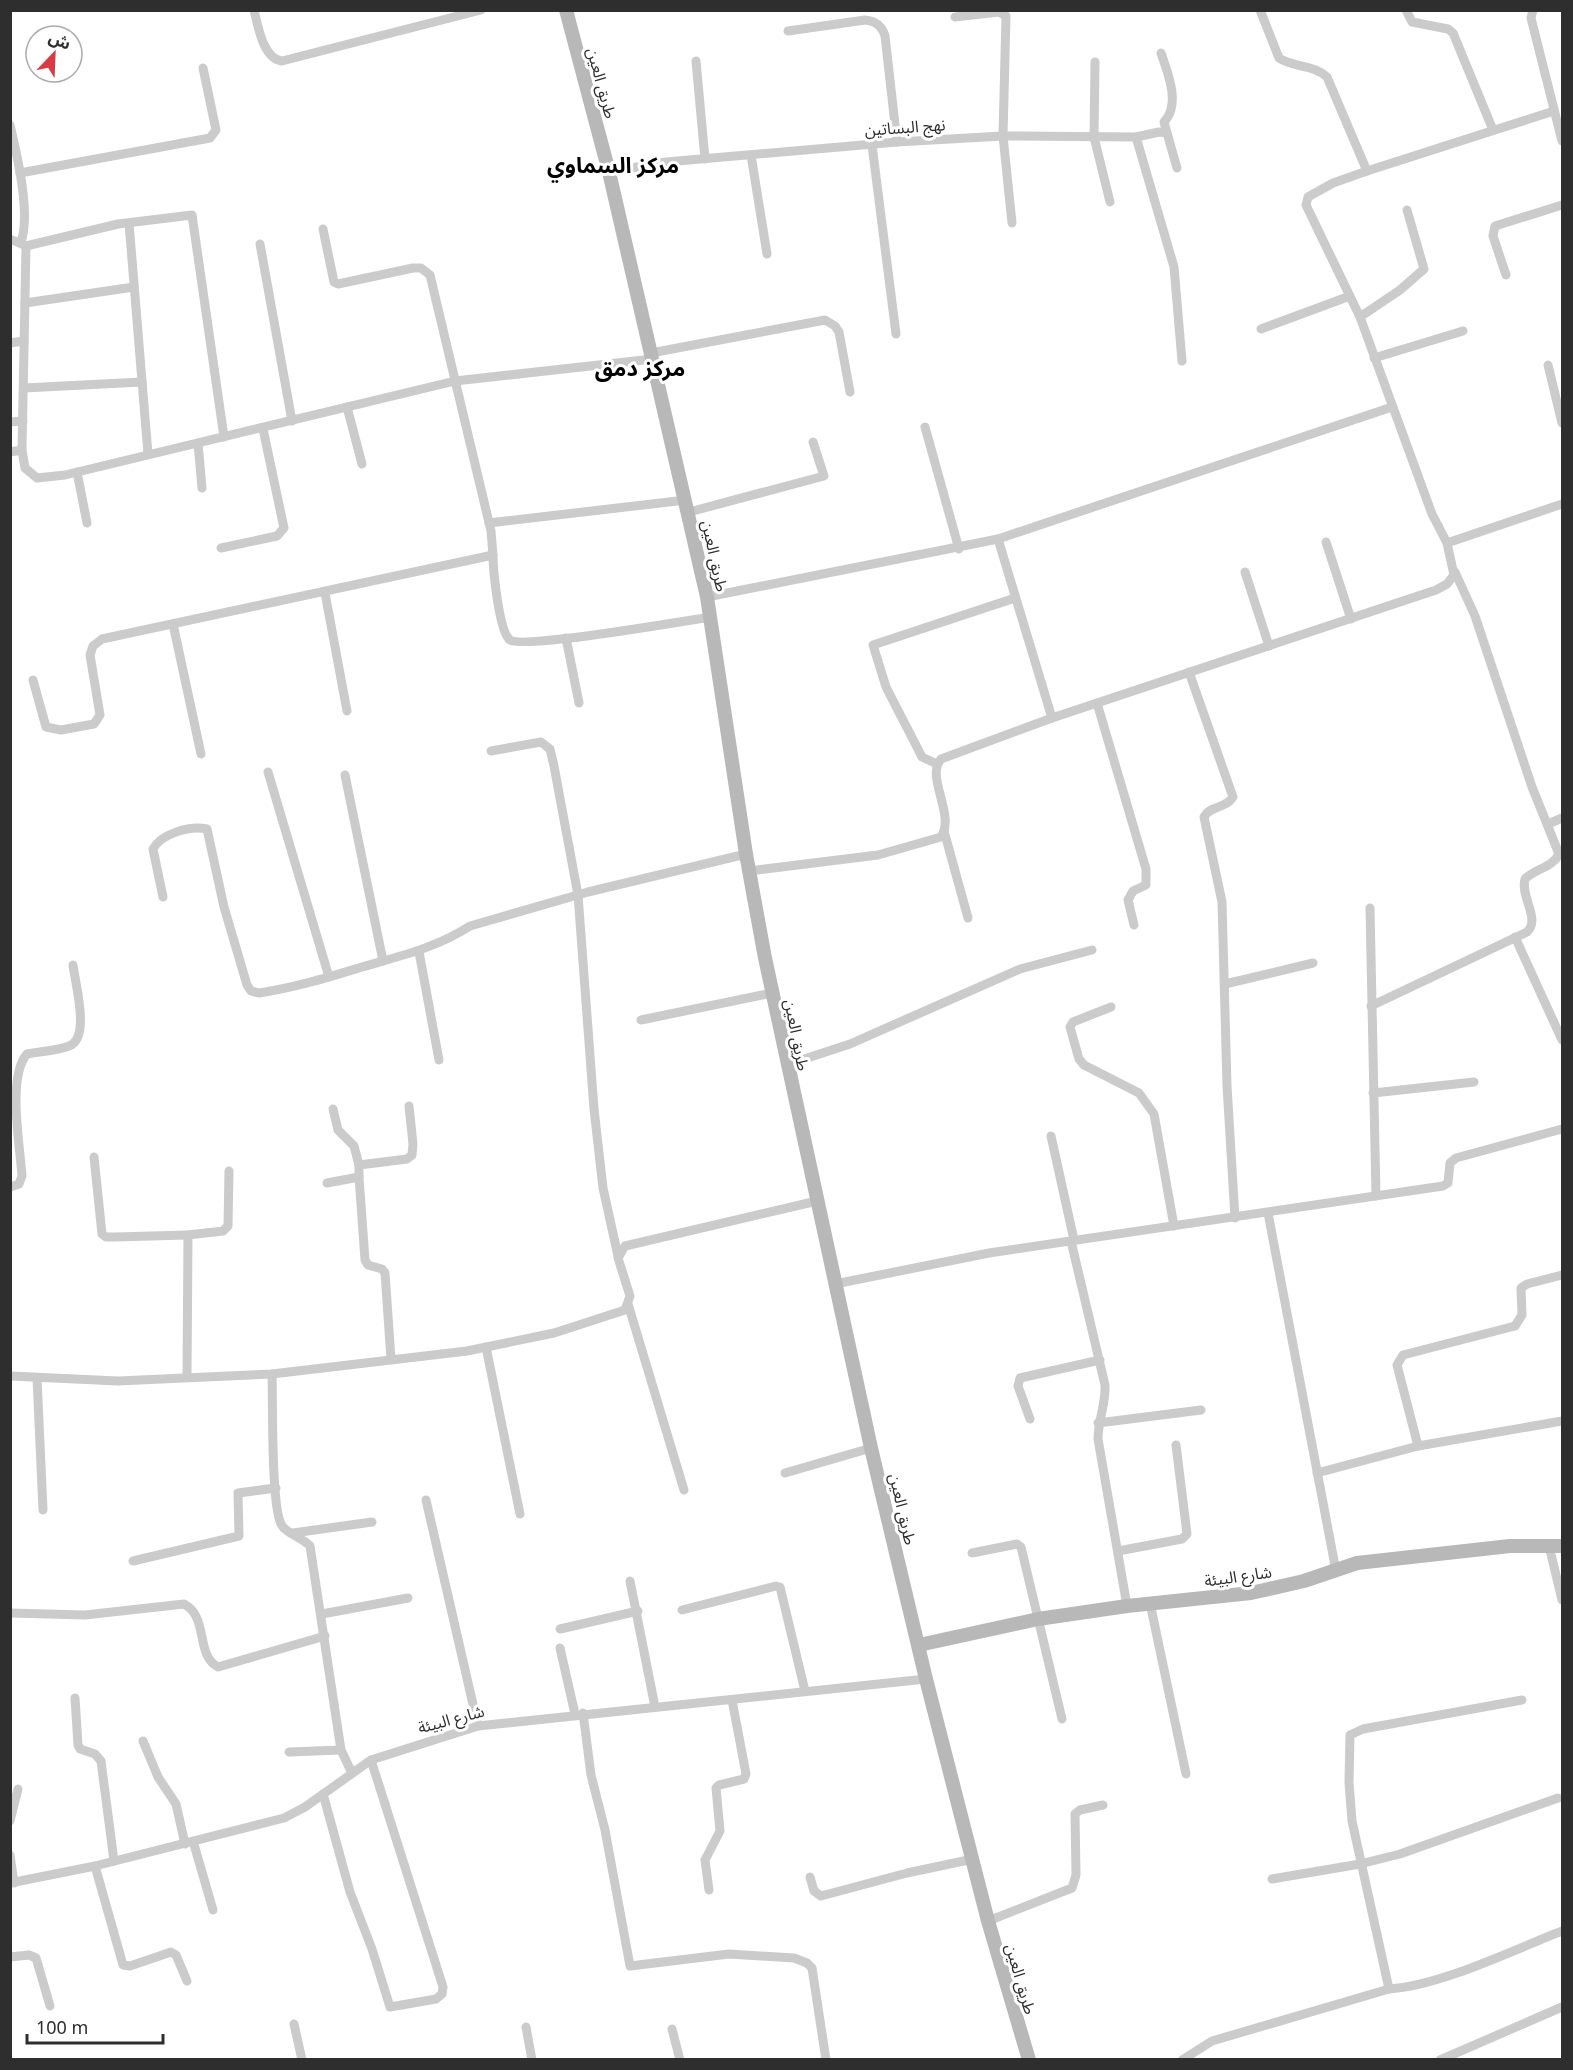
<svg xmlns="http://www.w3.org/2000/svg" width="1573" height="2070" viewBox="0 0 1573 2070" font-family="'Noto Sans','Noto Sans Arabic',sans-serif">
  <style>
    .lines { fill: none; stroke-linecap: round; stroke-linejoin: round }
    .street { stroke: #cbcbcb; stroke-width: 9 }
    .secondary { stroke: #b8b8b8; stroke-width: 14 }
    .labels { text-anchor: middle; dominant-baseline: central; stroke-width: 6; stroke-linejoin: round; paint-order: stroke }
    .street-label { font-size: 16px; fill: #2e2e2e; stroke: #fff }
    .district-label { font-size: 22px; font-weight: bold; fill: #000; stroke: #fff }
  </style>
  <rect width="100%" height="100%" fill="#fff"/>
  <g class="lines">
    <g class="street">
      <path d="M254 10C258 26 263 59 282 61L481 10"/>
      <path d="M1260 10 1279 58C1294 68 1313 64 1327 77L1367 171"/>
      <polyline points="1406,10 1412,22 1448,29 1453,33 1493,130"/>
      <polyline points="1533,10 1531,18 1562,141"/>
      <polyline points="955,17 999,12 1006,16 1003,136 1012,223"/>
      <path d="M788 31 865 20C876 21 882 26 885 36L897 142"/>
      <path d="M1161 53C1168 74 1181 104 1164 122L1167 133"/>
      <polyline points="696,61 705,159"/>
      <polyline points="1095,62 1094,137 1110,202"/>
      <path d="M10 125C17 155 31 213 21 242"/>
      <polyline points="1136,137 1174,267 1182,361"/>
      <polyline points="872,145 896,334"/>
      <polyline points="751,155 767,254"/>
      <polyline points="609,172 666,162 897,142 1003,136 1136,137 1159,132 1167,133 1177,168"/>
      <polyline points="20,173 210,138 216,130 203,68"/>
      <polyline points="1407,210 1424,269 1400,290 1360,317 1432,514 1447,543"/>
      <polyline points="129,223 148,454"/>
      <polyline points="323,229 334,282 338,284 413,268 421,268 430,275 491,531 493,555"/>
      <polyline points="10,239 26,246 22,450 25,468 37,478 65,475 455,381 653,359"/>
      <polyline points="260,244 292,421"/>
      <polyline points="26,246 118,224 192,215 224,437"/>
      <polyline points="1506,275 1493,236 1495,226 1562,205"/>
      <polyline points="25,303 134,287"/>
      <polyline points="1360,317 1306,205 1308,197 1333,183 1367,171 1554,111"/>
      <polyline points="1261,329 1350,296"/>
      <polyline points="10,343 24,341"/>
      <polyline points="651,353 825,320 835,326 839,332 850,392"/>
      <polyline points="1374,358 1463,331"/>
      <polyline points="1548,365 1562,423"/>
      <polyline points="24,388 142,382"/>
      <polyline points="347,407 362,464"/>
      <polyline points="10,422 23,421"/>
      <polyline points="925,427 959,549"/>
      <polyline points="198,443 202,488"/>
      <polyline points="10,452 22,450"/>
      <polyline points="77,472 87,523"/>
      <polyline points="689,512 824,476 813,442"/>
      <polyline points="489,523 686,500"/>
      <polyline points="998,539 1052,718"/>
      <polyline points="1326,542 1351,619"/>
      <polyline points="221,548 277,536 284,528 263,429"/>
      <polyline points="1245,572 1269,646"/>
      <polyline points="325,593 347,711"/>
      <polyline points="707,597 998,539 1392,407"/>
      <polyline points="173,624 201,754"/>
      <polyline points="566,638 579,703"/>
      <path d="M1189 672 1233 797C1226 809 1210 805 1204 817L1222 902 1227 1086 1235 1218"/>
      <path d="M33 680 46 727 61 730 94 724 100 715 90 655 93 646 102 639 493 555C493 569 499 632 510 640 523 649 685 621 711 617"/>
      <polyline points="1097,703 1146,869 1146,885 1133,891 1128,900 1134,925"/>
      <polyline points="491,751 541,742 550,749 554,766 578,895 594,1109 603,1188 618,1256"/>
      <polyline points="937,764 922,757 886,687 873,645 1015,598"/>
      <polyline points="268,772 329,977"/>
      <polyline points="345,775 383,961"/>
      <polyline points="1548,824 1562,818"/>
      <polyline points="944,831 968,918"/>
      <path d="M749 871 878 855 941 837C956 815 925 777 941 759L1052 718 1436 590 1447 584 1454 575 1447 543 1562 504"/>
      <path d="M163 897 153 849C161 834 190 825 207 829L224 907 247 985 251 991 259 993C294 988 329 977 362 967 400 956 436 948 470 926L588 892 746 854"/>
      <polyline points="1370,908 1376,1196"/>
      <polyline points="1515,937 1562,1040"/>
      <polyline points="419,952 439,1060"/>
      <polyline points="1225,984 1313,963"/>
      <path d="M1371 1006 1527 932C1541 919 1520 897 1525 879 1535 869 1553 867 1559 854L1532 787 1475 616 1455 572"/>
      <polyline points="1111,1007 1073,1022 1070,1027 1079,1059 1084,1065 1139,1093 1154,1114 1174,1226"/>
      <polyline points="641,1020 772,993"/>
      <polyline points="786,1065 850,1044 1020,969 1092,950"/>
      <polyline points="1373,1093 1474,1082"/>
      <polyline points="333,1109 338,1130 354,1146 359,1165"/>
      <polyline points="1051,1136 1074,1240"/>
      <polyline points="94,1157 102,1234 106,1237 115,1237 188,1235"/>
      <polyline points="359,1177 359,1165 407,1159 412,1155 413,1144 409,1106"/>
      <polyline points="327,1183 359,1177 365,1260 368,1265 382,1269 385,1273 391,1359"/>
      <path d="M10 1187 19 1184 22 1176C20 1145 7 1077 27 1054 40 1051 57 1051 69 1046 91 1038 75 983 73 965"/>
      <polyline points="1268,1213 1336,1571"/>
      <path d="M1071 1241 1105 1385C1106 1404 1098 1420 1098 1439L1127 1606"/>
      <polyline points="1562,1275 1527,1284 1521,1288 1522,1315 1515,1326 1403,1355 1397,1365 1418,1446 1562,1421"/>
      <polyline points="835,1284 989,1253 1443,1186 1448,1183 1450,1163 1456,1158 1562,1129"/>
      <polyline points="628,1304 684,1490"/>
      <polyline points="486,1347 520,1514"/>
      <path d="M272 1374C273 1403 271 1503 281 1524 286 1534 302 1537 310 1546L341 1750 351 1771"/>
      <polyline points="10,1376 118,1381 272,1374 467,1351 554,1333 625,1310 630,1296 618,1258 625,1246 817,1201"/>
      <polyline points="187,1377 188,1235 223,1231 228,1226 229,1171"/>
      <polyline points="37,1378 43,1510"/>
      <polyline points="1030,1419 1018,1386 1020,1378 1100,1360"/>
      <polyline points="1098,1423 1201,1410"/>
      <polyline points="785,1473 871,1448"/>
      <polyline points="1317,1473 1418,1446"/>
      <polyline points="426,1500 478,1726"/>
      <polyline points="293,1533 372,1522"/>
      <polyline points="1549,1546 1562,1600"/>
      <polyline points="1118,1551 1182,1539 1187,1534 1176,1445"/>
      <polyline points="972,1553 1017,1544 1021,1547 1062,1719"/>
      <polyline points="133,1561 239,1536 238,1493 276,1488"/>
      <polyline points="630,1581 655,1707"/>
      <polyline points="1150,1603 1186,1774"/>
      <polyline points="682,1610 776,1586 780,1587 805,1691"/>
      <path d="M10 1613 85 1615 184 1604C209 1617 195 1655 218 1667L325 1636"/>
      <polyline points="322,1614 408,1598"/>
      <polyline points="560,1629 638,1611"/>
      <polyline points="560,1648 575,1714"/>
      <polyline points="75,1698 78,1745 80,1749 95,1754 101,1761 114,1861"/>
      <polyline points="583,1713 591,1775 605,1830 630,1966 729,1954 794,1958 807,1963 812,1968 826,2060"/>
      <polyline points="143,1741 158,1777 176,1804 185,1844"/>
      <polyline points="289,1752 341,1750"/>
      <polyline points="323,1794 350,1892 372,1949 390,2007 436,1999 442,1994 443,1987 371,1760"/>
      <polyline points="10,1821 18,1789"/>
      <polyline points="193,1841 213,1910"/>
      <polyline points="10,1855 14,1883"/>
      <polyline points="95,1866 123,1965 130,1966 171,1952 176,1955 187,1981"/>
      <polyline points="810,1877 814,1891 821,1896 907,1873 973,1859"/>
      <polyline points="1272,1879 1360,1864 1400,1854 1558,1798"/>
      <polyline points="10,1883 95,1866 284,1818 305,1807 371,1760 478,1726 926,1679"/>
      <polyline points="709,1890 705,1860 720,1831 716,1788 719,1785 744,1779 746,1774 732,1700"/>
      <polyline points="988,1921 1072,1888 1076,1875 1075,1814 1080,1810 1103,1805"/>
      <polyline points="10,1957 29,1955 36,1958 50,2006"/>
      <polyline points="1389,1989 1352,1821 1349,1783 1350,1735 1363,1729 1522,1700"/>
      <polyline points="294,2024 302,2060"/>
      <polyline points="526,2027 532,2060"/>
      <polyline points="672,2029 680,2060"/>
      <path d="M1182 2060 1212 2041 1389 1989C1440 1986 1513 1950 1562 1931"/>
      <polyline points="1440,2060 1562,2007"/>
    </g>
    <g class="secondary">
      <polyline points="566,10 609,172 707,597 746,854 765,958 871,1448 926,1679 988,1921 1029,2060"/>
      <polyline points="919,1645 1038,1619 1127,1606 1251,1593 1304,1581 1357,1563 1510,1546 1562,1546"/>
    </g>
  </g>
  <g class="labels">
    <g class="street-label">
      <text transform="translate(602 83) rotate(75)">طريق العين</text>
      <text transform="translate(905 127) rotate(-4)">نهج البساتين</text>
      <text transform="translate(715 556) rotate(78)">طريق العين</text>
      <text transform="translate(797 1035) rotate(79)">طريق العين</text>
      <text transform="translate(903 1509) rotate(77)">طريق العين</text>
      <text transform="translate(1238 1576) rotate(-8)">شارع البيئة</text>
      <text transform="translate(451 1719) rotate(-15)">شارع البيئة</text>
      <text transform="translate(1021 1979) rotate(74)">طريق العين</text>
    </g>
    <g class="district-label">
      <text x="613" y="164">مركز السماوي</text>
      <text x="640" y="367">مركز دمق</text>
    </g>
  </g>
  <rect width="1573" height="2070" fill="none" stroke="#2e2e2e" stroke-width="24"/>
  <g transform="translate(54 54) rotate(23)"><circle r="28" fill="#ffffff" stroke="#ababab" stroke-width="1.5"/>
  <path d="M0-4.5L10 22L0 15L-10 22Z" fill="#d93b44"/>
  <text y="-9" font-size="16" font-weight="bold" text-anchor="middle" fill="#2e2e2e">ش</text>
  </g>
  <path d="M27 2034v9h136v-9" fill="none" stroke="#2e2e2e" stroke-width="3"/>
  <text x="36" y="2034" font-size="18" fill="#2e2e2e" stroke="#ffffff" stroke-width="4.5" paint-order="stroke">100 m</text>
</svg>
